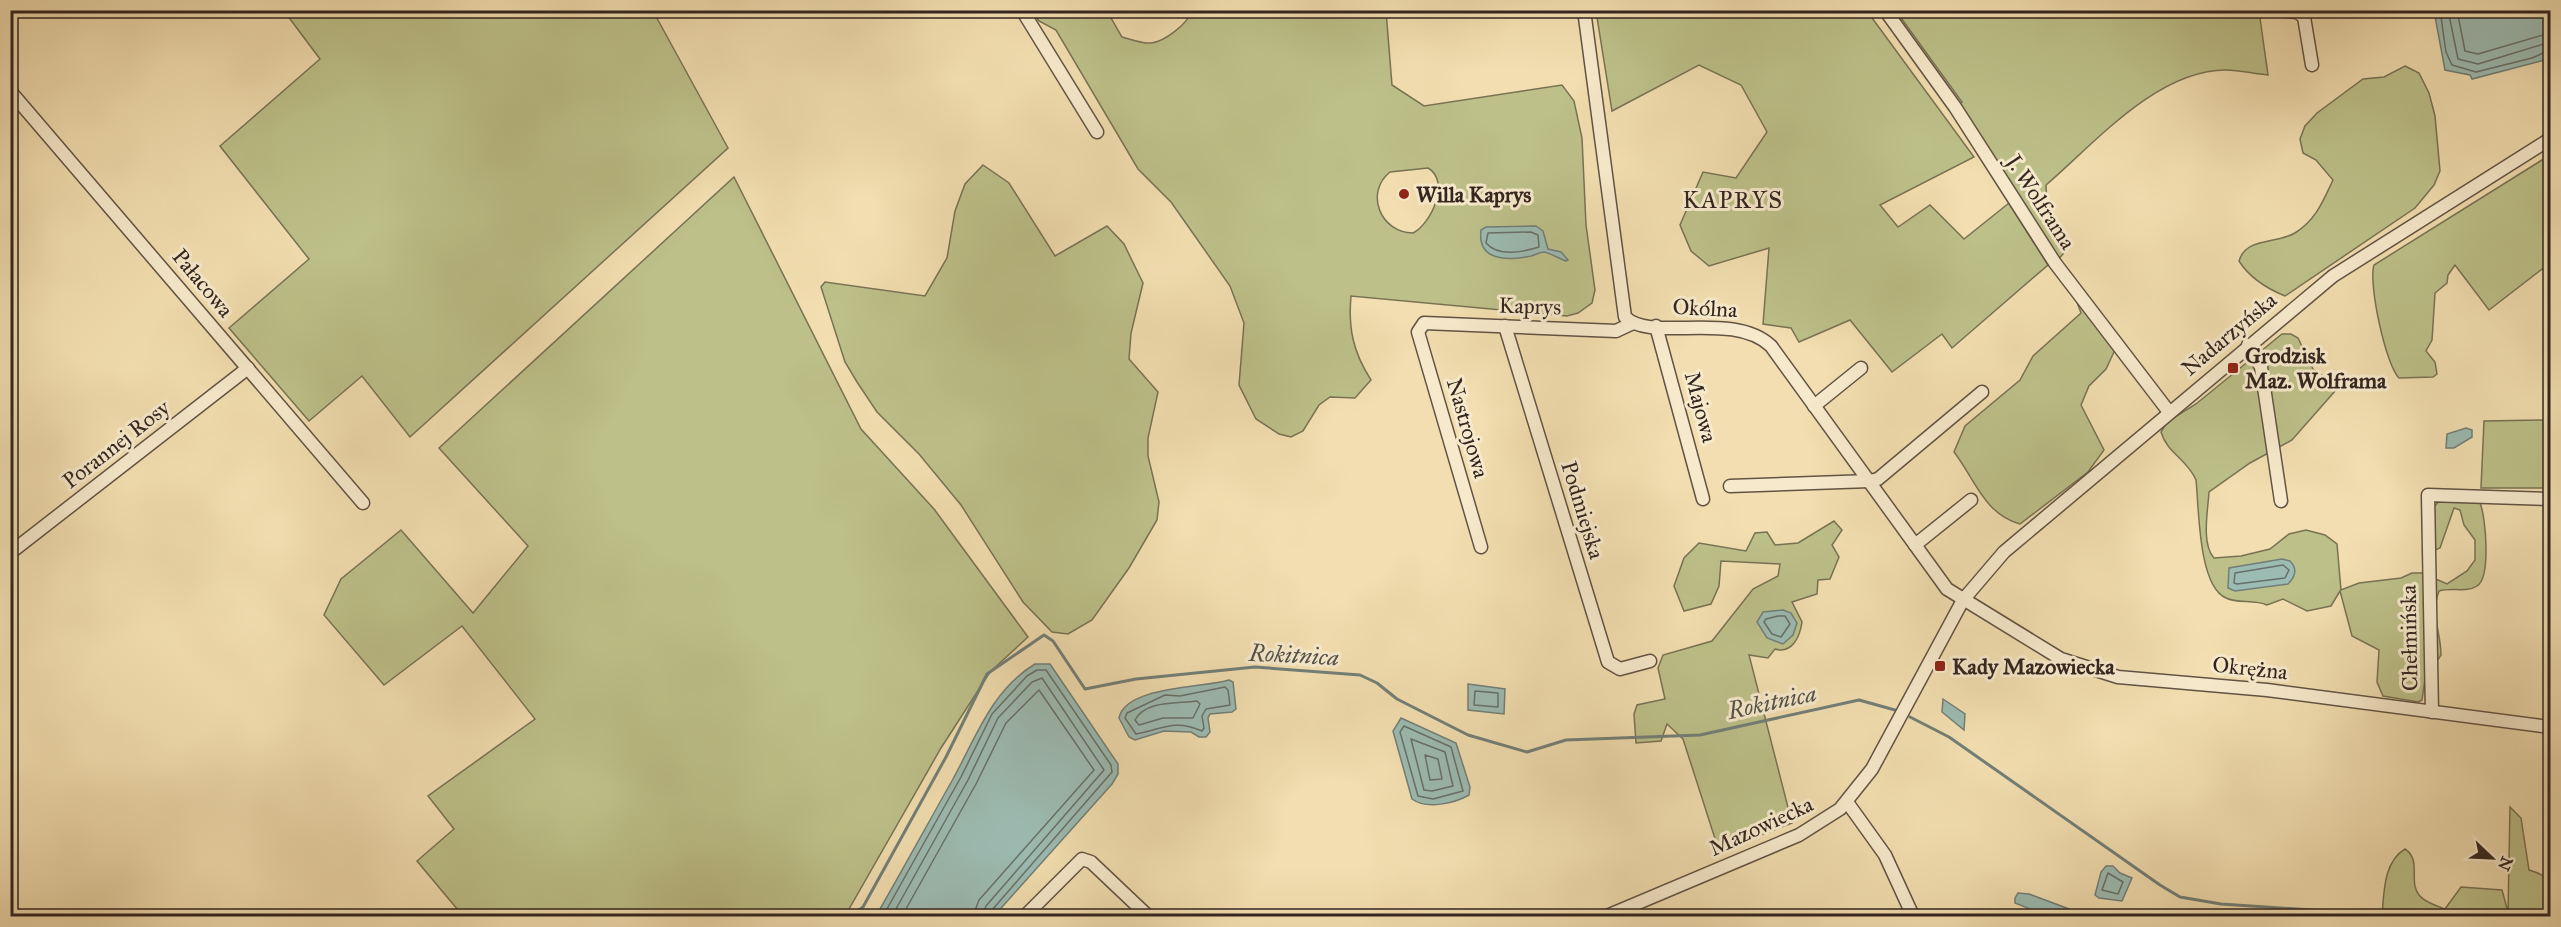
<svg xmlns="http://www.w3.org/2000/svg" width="2561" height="927" viewBox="0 0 2561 927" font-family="'IM FELL Great Primer',serif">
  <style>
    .green { fill: #bdc089; stroke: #787254; stroke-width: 1.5; fill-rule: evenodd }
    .water { fill: #9cbbb2; stroke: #727f78; stroke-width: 1.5 }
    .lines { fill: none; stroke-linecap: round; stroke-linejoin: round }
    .shore { stroke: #677069; stroke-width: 1.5 }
    .stream { stroke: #727f78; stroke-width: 3 }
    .minor-casing { stroke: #625344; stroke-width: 15 }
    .minor { stroke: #f7eacc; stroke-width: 12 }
    .poi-dot { fill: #8f2418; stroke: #f7eacc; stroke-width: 2 }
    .labels { text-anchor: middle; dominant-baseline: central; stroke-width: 6; stroke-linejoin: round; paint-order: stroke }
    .poi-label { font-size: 22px; font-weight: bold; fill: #322520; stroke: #f7eacc; text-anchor: start }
    .street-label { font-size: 22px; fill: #322520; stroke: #f7eacc }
    .neighbourhood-label { font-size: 24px; letter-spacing: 1.5px; fill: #322520; stroke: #f7eacc }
    .water-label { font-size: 24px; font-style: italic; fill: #52524c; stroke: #f7eacc }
  </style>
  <rect width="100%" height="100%" fill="#f2deb0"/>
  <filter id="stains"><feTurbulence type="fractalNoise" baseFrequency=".00333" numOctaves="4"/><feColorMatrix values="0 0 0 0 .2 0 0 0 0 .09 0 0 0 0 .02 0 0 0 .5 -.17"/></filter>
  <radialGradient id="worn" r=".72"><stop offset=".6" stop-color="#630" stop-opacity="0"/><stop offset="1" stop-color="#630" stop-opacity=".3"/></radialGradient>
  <g class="green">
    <polygon points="653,11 728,148 410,437 362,376 309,421 229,328 309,259 220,146 320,59 284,11"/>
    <path d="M1032 11H1107L1122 37C1130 39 1143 44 1151 43 1164 42 1189 23 1191 11H1257L1266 17 1277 16 1282 11H1386L1392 85 1424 106 1562 85 1574 101 1582 138 1586 225 1595 290 1592 303 1578 313 1567 316 1351 296C1348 328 1353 352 1371 380L1355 398 1330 397 1319 405 1303 431 1291 437 1279 434 1256 419 1239 385 1244 323 1230 286 1171 202 1138 169 1056 30 1039 21ZM1428 168C1451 181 1431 224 1413 233 1381 233 1364 193 1390 172Z"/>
    <polygon points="1596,11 1867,11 1974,157 1880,205 1898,227 1930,205 1964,239 2009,203 2048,265 1952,348 1942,334 1892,372 1850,320 1799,342 1791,328 1763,324 1769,248 1709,266 1691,251 1680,225 1703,172 1736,178 1767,132 1741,85 1699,65 1612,111"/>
    <path d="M1896 11H2259L2268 75C2254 74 2240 70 2226 70 2157 70 2095 143 2046 185L2047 206 2071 245 2055 263 1955 107 1962 102Z"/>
    <path d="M2405 66 2419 73 2429 93 2435 116 2440 171 2434 185 2415 208 2285 296C2268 289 2249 277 2239 261 2246 237 2277 244 2295 233 2316 220 2323 201 2333 180L2316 160 2303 153 2300 139 2305 126 2317 113 2363 79 2384 77Z"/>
    <path d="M2550 155V263L2489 310 2455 265 2448 275 2447 283 2435 293 2432 340 2426 351 2435 362 2437 374 2433 377 2399 378C2386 366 2368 283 2374 265Z"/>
    <polygon points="983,165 1009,183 1055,256 1107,226 1124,244 1143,283 1131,333 1129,359 1158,392 1148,438 1148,456 1159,502 1157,520 1129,568 1092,620 1068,634 1052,632 1023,602 961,505 919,454 877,412 857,382 845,362 821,287 825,282 925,296 947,258 955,211 965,184"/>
    <polygon points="734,177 861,429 934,509 1028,637 990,672 941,748 845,916 463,916 417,861 454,829 428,796 535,719 462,626 384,685 324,615 341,579 401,530 473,613 528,546 439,448"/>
    <path d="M2070 284 2110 333 2114 352 2106 369 2089 386 2081 405 2104 450 2088 472 2020 524C1984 514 1975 479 1954 452L1965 426 2020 380 2033 356 2081 313Z"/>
    <path d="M2282 334H2291L2298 338 2313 369 2331 381 2335 391 2292 440 2250 463 2209 492C2208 510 2201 544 2214 558L2241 556 2270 549 2289 534 2306 530 2325 535 2337 544 2341 590 2359 583 2401 578 2412 573H2422L2447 584 2467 571 2475 560V540L2464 525 2460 510 2454 508 2440 548 2435 550 2433 508 2440 500H2475L2480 503C2486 517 2491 578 2477 586 2467 593 2451 587 2439 591 2430 615 2441 632 2441 655L2425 679 2422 700 2418 702 2383 696 2377 682 2379 650 2352 636 2340 591 2331 606 2307 611 2283 599 2267 605C2254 599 2238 604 2226 598 2198 586 2199 507 2196 480 2188 460 2167 453 2161 432L2167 422 2196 404Z"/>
    <polygon points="2550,420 2550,488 2481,488 2484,421"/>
    <path d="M1834 521 1842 530 1832 545 1839 557 1830 579 1818 580 1817 594 1792 602 1802 622C1800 637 1792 654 1775 649L1768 658 1749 655 1792 823 1719 851 1683 739 1667 724 1661 741 1636 743 1634 714 1637 705 1665 699 1658 668 1663 655 1712 641 1753 589 1778 576 1780 564 1721 561 1719 586 1711 604 1684 611 1674 586 1684 558 1699 543 1746 551 1755 533 1767 532 1775 545 1798 543Z"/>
    <path d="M2510 807 2521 818 2529 870C2558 878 2551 890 2550 916H2382C2384 894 2383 862 2405 849 2422 860 2408 881 2419 895 2424 902 2437 906 2445 909L2461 887 2502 890 2508 912Z"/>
  </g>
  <g class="water">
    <polygon points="2434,11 2549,11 2550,51 2545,60 2472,79 2470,75 2445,70"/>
    <path d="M1536 226 1543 231 1548 249 1561 252 1568 260 1566 261C1560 259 1550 253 1544 252 1540 252 1535 255 1531 256 1507 261 1477 261 1481 230L1486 227Z"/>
    <polygon points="2466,428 2472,430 2472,437 2454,448 2446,448 2447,434"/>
    <path d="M2282 559 2290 561C2298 569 2295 577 2288 584L2235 591 2228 588 2229 568Z"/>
    <polygon points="1783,610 1791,613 1797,623 1793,635 1783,644 1767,638 1757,622 1763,612"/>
    <path d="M1035 664H1050L1118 764V774L1112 784 994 916H876C902 871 927 825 953 779 976 737 992 690 1035 664Z"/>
    <path d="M1229 680 1233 682 1236 709 1232 712 1210 714 1208 718 1210 732 1206 737H1199L1191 732 1164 731 1135 740 1129 737 1119 718C1125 686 1204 688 1229 680Z"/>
    <polygon points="1468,684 1505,689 1504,714 1468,710"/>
    <polygon points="1943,699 1965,714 1964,730 1942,712"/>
    <path d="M1401 718 1456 743 1470 787 1469 795C1455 803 1427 810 1412 799L1393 731Z"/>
    <polygon points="2106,866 2113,866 2120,873 2132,878 2122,901 2099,898 2095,895 2101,872"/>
    <polygon points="2018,893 2029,894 2088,916 2048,916 2015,903 2015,898"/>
  </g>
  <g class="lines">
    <g class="shore">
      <polyline points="2440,10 2446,52 2452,65 2476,72 2532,58 2550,50"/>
      <polyline points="2448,10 2458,59 2478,64 2550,42"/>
      <polyline points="2457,10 2465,51 2478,54 2550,33"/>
      <path d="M1531 232 1538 235 1539 247C1523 252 1498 257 1486 243L1488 233Z"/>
      <polygon points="2283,565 2289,570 2285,578 2237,584 2234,583 2235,573"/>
      <polygon points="1778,616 1785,616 1790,624 1781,637 1772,634 1764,622 1766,619"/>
      <path d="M1225 687 1228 690 1230 705 1206 709 1202 716 1204 728 1202 731C1174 719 1163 729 1136 734L1125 718 1127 713 1165 695 1180 696Z"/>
      <polygon points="1475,691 1498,693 1498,707 1474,705"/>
      <path d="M1197 701 1200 704 1193 718H1163L1139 725 1135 720C1146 700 1177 704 1197 701Z"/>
      <polygon points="1404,726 1451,747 1463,791 1433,799 1418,796 1400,732"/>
      <polygon points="1411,739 1445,752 1453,786 1432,791 1424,790"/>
      <polygon points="1425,755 1438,759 1442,779 1430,780"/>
      <polygon points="2108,873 2123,882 2118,894 2102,890"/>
      <polyline points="883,916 961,777 992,714 1027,676 1037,670 1046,670 1111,765 1112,772 992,910 990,916"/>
      <polyline points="892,916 968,780 998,718 1032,682 1042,678 1104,770 986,906 982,916"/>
      <polyline points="902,916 976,784 1006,723 1039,690 1094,770 979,900 973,916"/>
    </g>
    <g class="stream">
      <polyline points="1910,717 1949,737 2160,885 2180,897 2221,904 2403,916"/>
      <polyline points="851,916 863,907 946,757 987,674 1044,635 1053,641 1085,689 1136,679 1255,667 1360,675 1377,683 1397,699 1468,735 1527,752 1566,740 1700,735 1859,700 1895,710"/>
    </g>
    <defs>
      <g id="minor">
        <polyline points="1022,10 1097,132"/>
        <path d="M1584 10 1625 317C1651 343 1733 310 1771 346L1947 589 2061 659 2118 677 2267 690 2550 727"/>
        <polyline points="1885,10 1955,107 2055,263 2169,412"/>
        <polyline points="2275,10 2297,12 2304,17 2312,65"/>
        <polyline points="10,91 363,503"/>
        <polyline points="1505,326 1608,662 1620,669 1650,661"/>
        <polyline points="1656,326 1703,499"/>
        <polyline points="2248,345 2261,367 2281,501"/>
        <polyline points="1814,406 1861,368"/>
        <polyline points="1730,486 1870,481 1878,479 1982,392"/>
        <polyline points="1915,545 1971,500"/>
        <polyline points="1481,547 1418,332 1424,323 1616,331 1633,323"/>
        <polyline points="10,553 248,368"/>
        <polyline points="2432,712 2428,495 2550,499"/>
        <polyline points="1847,802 1885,855 1913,916"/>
        <polyline points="1025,916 1082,859 1091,862 1148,916"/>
        <polyline points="1607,916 1799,835 1840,809 1872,769 1963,600 2004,552 2333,276 2550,139"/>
      </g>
    </defs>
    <use href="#minor" class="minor-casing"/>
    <use href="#minor" class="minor"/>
  </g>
  <g class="poi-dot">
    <circle cx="1404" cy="194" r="6"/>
    <rect x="2227" y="362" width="12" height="12" rx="3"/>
    <rect x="1934" y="660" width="12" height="12" rx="3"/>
  </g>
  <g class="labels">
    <g class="poi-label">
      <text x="1416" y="194">Willa Kaprys</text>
      <text x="2245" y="355">Grodzisk<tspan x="2245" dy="25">Maz. Wolframa</tspan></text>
      <text x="1952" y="666">Kady Mazowiecka</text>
    </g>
    <g class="street-label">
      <text transform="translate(2041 202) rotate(57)">J. Wolframa</text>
      <text transform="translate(203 283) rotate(50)">Pałacowa</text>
      <text transform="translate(1530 306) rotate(2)">Kaprys</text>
      <text transform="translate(1705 308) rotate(3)">Okólna</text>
      <text transform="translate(2229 334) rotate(-40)">Nadarzyńska</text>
      <text transform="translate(1701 407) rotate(75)">Majowa</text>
      <text transform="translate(1468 428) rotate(74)">Nastrojowa</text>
      <text transform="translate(116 444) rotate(-38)">Porannej Rosy</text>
      <text transform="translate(1583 510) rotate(73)">Podmiejska</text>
      <text transform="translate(2409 638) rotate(-91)">Chełmińska</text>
      <text transform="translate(2250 668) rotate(6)">Okrężna</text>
      <text transform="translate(1761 826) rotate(-25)">Mazowiecka</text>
    </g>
    <g class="neighbourhood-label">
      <text x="1733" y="200">KAPRYS</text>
    </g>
    <g class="water-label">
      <text transform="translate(1294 655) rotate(3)">Rokitnica</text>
      <text transform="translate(1772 702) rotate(-12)">Rokitnica</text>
    </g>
  </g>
  <rect width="2561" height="927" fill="none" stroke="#f2deb0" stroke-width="36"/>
  <rect x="12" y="12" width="2537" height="903" fill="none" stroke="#322520" stroke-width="3"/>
  <rect x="18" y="18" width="2525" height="891" fill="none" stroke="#322520" stroke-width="1.5"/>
  <g transform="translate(2492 858) rotate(113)" stroke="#f7eacc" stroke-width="4.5" paint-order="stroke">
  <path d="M0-4.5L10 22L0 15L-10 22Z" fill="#322520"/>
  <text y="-9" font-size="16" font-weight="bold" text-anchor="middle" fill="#322520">N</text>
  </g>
  <rect width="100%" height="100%" filter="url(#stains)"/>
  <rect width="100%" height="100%" fill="url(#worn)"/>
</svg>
